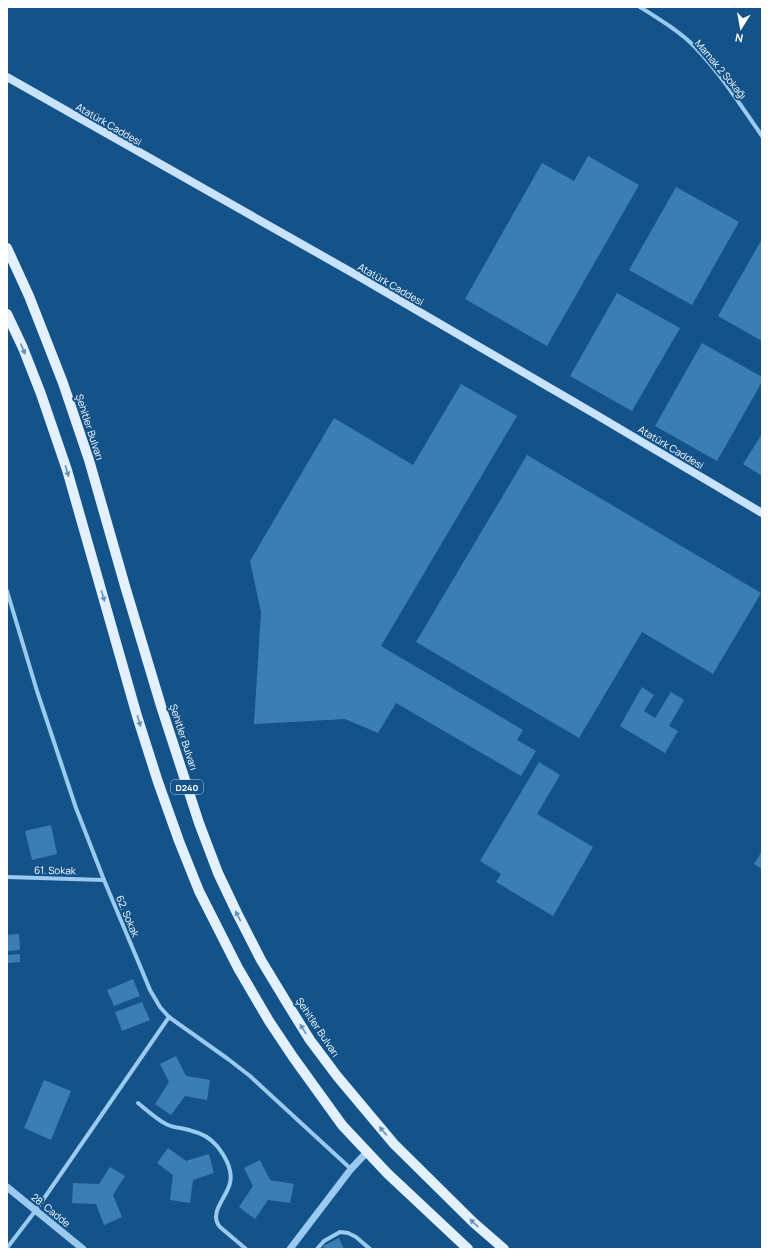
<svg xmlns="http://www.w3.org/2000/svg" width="769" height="1256" viewBox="0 0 769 1256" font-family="Manrope,sans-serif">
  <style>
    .building { fill: #3b7eb4 }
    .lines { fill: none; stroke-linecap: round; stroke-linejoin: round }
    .minor { stroke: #9acaf0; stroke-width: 4 }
    .tertiary { stroke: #9acaf0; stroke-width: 7 }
    .secondary { stroke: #c8e3fb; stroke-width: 8 }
    .primary { stroke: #e3f1ff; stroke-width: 10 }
    .oneway { fill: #6692b9 }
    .labels { text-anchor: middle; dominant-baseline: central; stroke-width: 4; stroke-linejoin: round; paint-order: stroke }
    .shield { fill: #13538a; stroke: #b8cbdc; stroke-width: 1 }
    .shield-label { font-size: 9px; font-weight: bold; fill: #fff }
    .street-label { font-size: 10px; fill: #fff; stroke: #13538a }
  </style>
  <rect width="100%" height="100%" fill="#13538a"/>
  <g class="building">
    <polygon points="588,156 639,185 547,346 465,299 542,163 574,181"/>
    <polygon points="676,187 739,222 692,305 629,270"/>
    <polygon points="762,239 762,341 718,316"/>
    <polygon points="617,293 680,328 632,411 570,376"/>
    <polygon points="702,343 762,377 762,382 717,461 655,426"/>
    <polygon points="461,384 517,416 381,646 523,730 517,740 536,751 521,776 396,703 378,733 345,719 254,724 261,612 250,561 334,418 413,465"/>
    <polygon points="762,434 762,476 743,464"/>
    <polygon points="527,455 761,593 713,674 642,632 579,738 416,642"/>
    <polygon points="642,687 654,695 644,711 655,718 671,692 684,700 669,726 678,731 665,753 620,726"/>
    <polygon points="539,762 560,775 537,814 593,847 553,916 496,882 501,874 480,861"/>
    <polygon points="51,825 57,854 32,860 25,831"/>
    <polygon points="762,851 762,869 754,864"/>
    <polygon points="19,934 20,950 7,951 7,935"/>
    <polygon points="20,954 20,962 8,963 8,955"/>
    <polygon points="133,979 140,996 114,1006 107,990"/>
    <polygon points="142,1002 150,1020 122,1031 115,1012"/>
    <polygon points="176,1056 186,1076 210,1080 207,1100 185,1096 171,1115 155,1104 169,1082 160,1064"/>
    <polygon points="44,1080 71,1091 51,1140 24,1128"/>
    <polygon points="168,1148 186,1161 209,1154 214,1173 193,1180 190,1203 170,1200 173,1175 157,1163"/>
    <polygon points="260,1160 270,1180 294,1184 290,1203 268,1200 255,1219 239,1207 253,1186 244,1168"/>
    <polygon points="110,1167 125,1176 113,1195 122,1217 104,1225 96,1204 72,1203 73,1183 99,1184"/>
    <polygon points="339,1238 344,1249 324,1249 323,1246"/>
  </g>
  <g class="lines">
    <g class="minor">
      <path d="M640 7C659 19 679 31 695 47 721 74 741 106 762 136"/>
      <polyline points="7,591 37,691 76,808 104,880 138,961 150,990 160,1007 169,1017 228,1059 250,1076 351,1169"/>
      <polyline points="7,877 104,880"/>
      <path d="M138 1103C148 1111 157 1120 168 1125 175 1128 184 1128 192 1131 201 1133 211 1139 217 1146 225 1156 233 1170 230 1183 227 1197 208 1213 220 1227L246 1249"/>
      <polyline points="7,1248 36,1210 169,1017"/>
      <polyline points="317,1249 324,1241 340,1232 348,1233 356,1237 370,1249"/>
    </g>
    <g class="tertiary">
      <polyline points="7,1187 83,1249"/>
      <polyline points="290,1249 351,1169 367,1152"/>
    </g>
    <path class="secondary" d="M7 77C123 144 241 209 358 276 493 354 628 433 762 513"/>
    <g class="primary">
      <polyline points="7,248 29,296 63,383 89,460 125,586 161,706 199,823 218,873 237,913 261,960 287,1003 310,1040 337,1076 394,1144 474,1223 504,1249"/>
      <polyline points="7,314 23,348 41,394 67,470 137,716 158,782 179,841 199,891 238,968 269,1021 293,1057 342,1125 387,1173 468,1249"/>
    </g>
  </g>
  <defs><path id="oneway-solid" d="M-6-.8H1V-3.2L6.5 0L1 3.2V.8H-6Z"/></defs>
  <g class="oneway">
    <use href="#oneway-solid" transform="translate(23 349) rotate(67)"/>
    <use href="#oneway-solid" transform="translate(67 471) rotate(73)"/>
    <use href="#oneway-solid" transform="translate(103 596) rotate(74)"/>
    <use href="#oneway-solid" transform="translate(139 721) rotate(73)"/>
    <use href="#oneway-solid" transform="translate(238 916) rotate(-117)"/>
    <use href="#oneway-solid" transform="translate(303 1029) rotate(-122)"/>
    <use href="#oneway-solid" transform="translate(383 1131) rotate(-130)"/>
    <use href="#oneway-solid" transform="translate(474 1223) rotate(-137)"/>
  </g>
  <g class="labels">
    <rect class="shield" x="171" y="780" width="32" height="14" rx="3"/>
    <g class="shield-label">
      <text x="187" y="787">D240</text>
    </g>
    <g class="street-label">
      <text transform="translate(721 69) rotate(50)">Mamak 2 Sokağı</text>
      <text transform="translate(109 124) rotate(30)">Atatürk Caddesi</text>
      <text transform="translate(391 284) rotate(30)">Atatürk Caddesi</text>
      <text transform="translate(90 427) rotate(72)">Şehitler Bulvarı</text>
      <text transform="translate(671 447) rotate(31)">Atatürk Caddesi</text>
      <text transform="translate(184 737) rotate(72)">Şehitler Bulvarı</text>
      <text transform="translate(55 870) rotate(1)">61. Sokak</text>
      <text transform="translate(128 916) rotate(67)">62. Sokak</text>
      <text transform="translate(318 1027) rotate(56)">Şehitler Bulvarı</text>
      <text transform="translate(51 1210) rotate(39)">28. Cadde</text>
    </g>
  </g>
  <rect width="769" height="1256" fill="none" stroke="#ffffff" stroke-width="16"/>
  <g transform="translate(741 28) rotate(191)" stroke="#13538a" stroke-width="3" paint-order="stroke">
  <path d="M0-3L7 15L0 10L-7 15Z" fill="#ffffff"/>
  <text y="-6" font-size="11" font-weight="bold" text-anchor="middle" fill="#ffffff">N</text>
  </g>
</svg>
